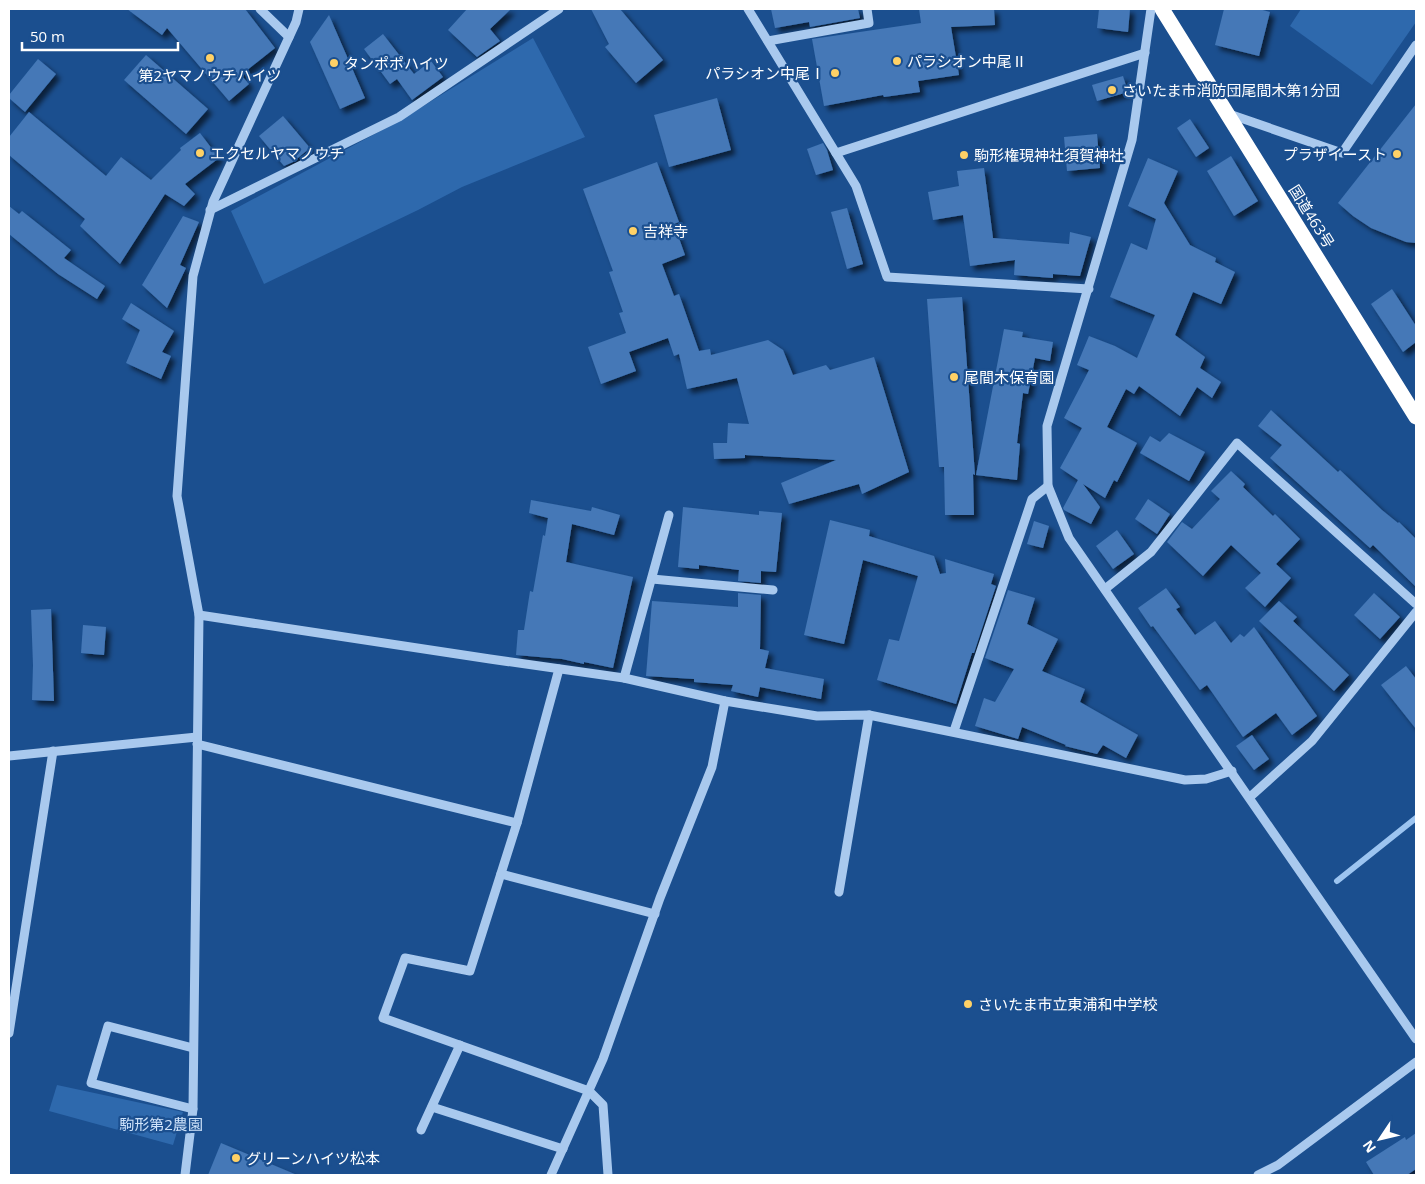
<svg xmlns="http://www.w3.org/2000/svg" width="1425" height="1184" viewBox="0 0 1425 1184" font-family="'Open Sans','Noto Sans JP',sans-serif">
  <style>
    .green { fill: #2e69ad }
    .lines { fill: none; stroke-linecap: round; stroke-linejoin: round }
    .stream { stroke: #9cc4f0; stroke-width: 6 }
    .building { fill: #4478b7; filter: url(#shadow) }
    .minor { stroke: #a9c9ee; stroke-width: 9 }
    .highway { stroke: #fff; stroke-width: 15 }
    .poi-dot { fill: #ffd166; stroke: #1b4f8f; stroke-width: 2 }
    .labels { text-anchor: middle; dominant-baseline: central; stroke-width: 4.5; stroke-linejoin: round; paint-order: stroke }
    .poi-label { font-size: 15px; fill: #fff; stroke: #1b4f8f; text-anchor: start }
    .street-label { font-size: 15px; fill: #fff; stroke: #1b4f8f }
    .park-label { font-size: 15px; fill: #cfe3fa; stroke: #1b4f8f }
  </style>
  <defs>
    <filter id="shadow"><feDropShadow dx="4.5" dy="4.5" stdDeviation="2.5" flood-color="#0009"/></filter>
  </defs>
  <rect width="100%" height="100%" fill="#1b4f8f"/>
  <g class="green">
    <polygon points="1301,9 1416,9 1416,22 1372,85 1290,26"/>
    <polygon points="533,38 585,137 462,187 418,210 264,284 231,211 399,121"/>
    <polygon points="57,1085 183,1112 173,1145 49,1111"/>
  </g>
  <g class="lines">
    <polyline class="stream" points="1337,881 1416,818"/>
  </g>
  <g class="building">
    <polygon points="127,9 245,9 275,48 241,75 249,84 229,101 167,28 162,35"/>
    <polygon points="467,9 511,9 490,29 500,41 477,57 448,30"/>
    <polygon points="591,9 620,9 663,60 636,83 605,47 609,44"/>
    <polygon points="771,9 858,9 860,18 810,27 809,22 775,28"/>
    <polygon points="919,9 994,9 995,25 951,27 959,75 918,81 920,92 884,97 883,95 824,106 812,39 921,23"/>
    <polygon points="1099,9 1130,9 1128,32 1097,28"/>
    <polygon points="1224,9 1259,9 1270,12 1259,56 1215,45"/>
    <polygon points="329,15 365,98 340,109 310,42"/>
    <polygon points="383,34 414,74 431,61 443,77 412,100 397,79 390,84 364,49"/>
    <polygon points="146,55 208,109 186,134 124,80"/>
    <polygon points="38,59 56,74 25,112 9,98 9,95"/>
    <polygon points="1123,76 1128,92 1097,101 1092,85"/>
    <polygon points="717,98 731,150 669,167 654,115"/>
    <polygon points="1416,104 1416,243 1406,242 1371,228 1353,216 1338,203"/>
    <polygon points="29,112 106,176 121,157 151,180 181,150 180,148 200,133 219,158 185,184 195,194 184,206 165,194 120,264 80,226 85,219 9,155 9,137"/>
    <polygon points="283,116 310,148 293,162 284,166 259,136"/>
    <polygon points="1190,119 1209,148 1196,157 1177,128"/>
    <polygon points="1097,134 1100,168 1067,171 1064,137"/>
    <polygon points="823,143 827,150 833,170 816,175 807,149"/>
    <polygon points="1231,156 1258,201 1234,216 1207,171"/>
    <polygon points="1148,158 1178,171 1164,203 1190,245 1216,258 1215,262 1235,272 1221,304 1193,292 1175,335 1205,357 1200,368 1221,382 1212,398 1197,387 1180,416 1139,386 1134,394 1126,389 1107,427 1137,443 1117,482 1114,480 1105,498 1083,484 1100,507 1091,524 1064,510 1063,508 1078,480 1060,468 1082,428 1064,418 1089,370 1077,365 1089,336 1115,346 1137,358 1155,315 1110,297 1131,243 1147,250 1156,219 1128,206"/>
    <polygon points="657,162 679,222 674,224 685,255 662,264 674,296 679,294 699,351 710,349 711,355 768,340 783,350 793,375 826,365 830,370 874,357 909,472 862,494 859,484 789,504 781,483 836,460 745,455 745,458 714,459 713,443 727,443 728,423 749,424 737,378 687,389 679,354 674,356 668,338 629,352 636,371 601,384 588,347 626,333 619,313 623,312 609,272 613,271 583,189"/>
    <polygon points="984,168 993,238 1069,244 1070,232 1091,237 1080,276 1053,274 1053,278 1014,275 1015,260 970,266 963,215 933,220 928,192 959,186 957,171"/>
    <polygon points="9,206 19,214 22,211 71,250 64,258 105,286 97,299 58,274 9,234"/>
    <polygon points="847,208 863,264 847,269 831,212"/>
    <polygon points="183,216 199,222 180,265 186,268 167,308 142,285"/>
    <polygon points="1392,289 1416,326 1416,342 1403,352 1371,304"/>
    <polygon points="962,297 975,475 973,474 974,515 945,515 944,467 939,467 927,299"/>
    <polygon points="131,303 174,331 162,352 171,356 161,379 126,363 140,330 122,319"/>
    <polygon points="1004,329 1023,332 1022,337 1053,342 1050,361 1035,358 1028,394 1023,393 1017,443 1020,444 1017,480 976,475"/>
    <polygon points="1271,410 1338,472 1340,470 1382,510 1398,523 1399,522 1416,539 1416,587 1373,545 1370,548 1270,458 1282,445 1258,426"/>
    <polygon points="1169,433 1205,452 1189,481 1140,453 1150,436 1160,442"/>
    <polygon points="1231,471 1245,484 1243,487 1273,516 1275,514 1300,539 1276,564 1291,578 1265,607 1245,588 1261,573 1231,545 1203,576 1167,542 1182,522 1192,529 1220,499 1211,491"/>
    <polygon points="1148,499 1170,514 1157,534 1135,519"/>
    <polygon points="531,500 591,511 592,507 620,515 614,535 572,524 566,562 633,577 613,668 584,662 584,664 562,659 516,655 518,630 524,630 530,591 533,592 543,535 545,536 548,518 529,513"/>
    <polygon points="683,507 759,515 759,511 782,513 776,572 761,571 761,583 738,581 739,570 699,565 699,569 678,567"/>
    <polygon points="830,520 870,530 869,536 934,556 940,574 946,573 945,559 994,574 991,584 996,586 974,653 972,653 956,704 877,680 889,639 899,641 918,576 863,560 844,644 804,635"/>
    <polygon points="1034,521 1049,526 1043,548 1027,544"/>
    <polygon points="1117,530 1134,554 1113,569 1096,546"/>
    <polygon points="1166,588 1180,607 1176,609 1195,635 1215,621 1231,643 1240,634 1244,637 1254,627 1317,716 1292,735 1276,713 1243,737 1207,685 1200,690 1153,626 1151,627 1138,608"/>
    <polygon points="1008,590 1035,598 1027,624 1058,639 1042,671 1085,689 1080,702 1138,735 1126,758 1103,745 1097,754 1065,746 1066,745 1022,727 1018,739 975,726 984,698 995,702 1014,669 985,658"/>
    <polygon points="738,593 761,595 760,649 769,651 765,668 824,679 821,699 760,687 758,697 731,691 733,685 694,682 694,679 646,676 652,601 738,607"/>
    <polygon points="1374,593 1400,617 1380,639 1354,615"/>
    <polygon points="1279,601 1297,617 1293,621 1349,675 1334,691 1259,621"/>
    <polygon points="51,609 54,701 32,700 33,665 31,610"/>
    <polygon points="83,625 106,627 104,655 81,653"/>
    <polygon points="1406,666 1416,679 1416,729 1381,685"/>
    <polygon points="1252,735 1269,759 1254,770 1236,746"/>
    <polygon points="1416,1133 1416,1169 1407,1175 1374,1175 1366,1162 1405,1137 1406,1140"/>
    <polygon points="221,1143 297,1175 208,1175"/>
  </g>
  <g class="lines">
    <g class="minor">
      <polyline points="260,9 289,37"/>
      <polyline points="748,9 856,186 887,277 1089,289"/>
      <polyline points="1151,9 1132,140 1047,426 1048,486 1069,538 1416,1039"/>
      <polyline points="768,41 869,23 867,9"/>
      <polyline points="1229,114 1342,153 1416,45"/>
      <polyline points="836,153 1145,53"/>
      <polyline points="210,210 399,117 559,9"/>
      <polyline points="652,579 773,590"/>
      <polyline points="1105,589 1151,552 1237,443 1416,604"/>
      <polyline points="199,615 490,659 624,678 725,701 817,716 869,715 1185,780 1206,779 1232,771"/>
      <polyline points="559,669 517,823 470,971 405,958 383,1018 589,1091 603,1105 608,1175"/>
      <polyline points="624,678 669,515"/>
      <polyline points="954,731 1032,499 1048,486"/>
      <polyline points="197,744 517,823"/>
      <polyline points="9,756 197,737"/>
      <polyline points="1250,797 1312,741 1416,612"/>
      <polyline points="501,874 655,914"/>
      <polyline points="839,892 869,715"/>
      <polyline points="9,1033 53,751"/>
      <polyline points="432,1107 563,1149"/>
      <polyline points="193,1109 91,1083 108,1026 193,1048"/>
      <polyline points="421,1130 460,1045"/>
      <polyline points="185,1175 193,1109 199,615 177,496 193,276 213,202 296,22 299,9"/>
      <polyline points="551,1175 603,1059 660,898 712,767 725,701"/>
      <polyline points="1258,1175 1278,1165 1416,1062"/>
    </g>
    <polyline class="highway" points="1162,9 1416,417"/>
  </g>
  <g class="poi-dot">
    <circle cx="210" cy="58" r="5"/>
    <circle cx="897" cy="61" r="5"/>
    <circle cx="334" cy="63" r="5"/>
    <circle cx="835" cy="73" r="5"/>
    <circle cx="1112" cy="90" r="5"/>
    <circle cx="200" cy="153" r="5"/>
    <circle cx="1397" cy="154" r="5"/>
    <circle cx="964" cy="155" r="5"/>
    <circle cx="633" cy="231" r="5"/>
    <circle cx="954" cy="377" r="5"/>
    <circle cx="968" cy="1004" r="5"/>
    <circle cx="236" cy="1158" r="5"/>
  </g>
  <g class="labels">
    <g class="poi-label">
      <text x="907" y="61">パラシオン中尾Ⅱ</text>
      <text x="344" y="63">タンポポハイツ</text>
      <text x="825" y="73" text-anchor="end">パラシオン中尾Ⅰ</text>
      <text x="210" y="75" text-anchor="middle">第2ヤマノウチハイツ</text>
      <text x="1122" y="90">さいたま市消防団尾間木第1分団</text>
      <text x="210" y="153">エクセルヤマノウチ</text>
      <text x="1387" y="154" text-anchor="end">プラザイースト</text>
      <text x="974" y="155">駒形権現神社須賀神社</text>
      <text x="643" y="231">吉祥寺</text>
      <text x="964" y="377">尾間木保育園</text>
      <text x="978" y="1004">さいたま市立東浦和中学校</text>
      <text x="246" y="1158">グリーンハイツ松本</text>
    </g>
    <g class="street-label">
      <text transform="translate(1312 216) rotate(58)">国道463号</text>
    </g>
    <g class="park-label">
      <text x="161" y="1124">駒形第2農園</text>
    </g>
  </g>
  <rect width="1425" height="1184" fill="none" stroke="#ffffff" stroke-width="20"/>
  <g transform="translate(1380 1139) rotate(235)" stroke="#1b4f8f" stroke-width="4" paint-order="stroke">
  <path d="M0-4L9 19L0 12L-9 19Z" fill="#ffffff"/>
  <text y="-8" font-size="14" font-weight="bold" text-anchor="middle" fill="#ffffff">N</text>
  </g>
  <path d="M22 42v8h156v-8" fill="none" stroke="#ffffff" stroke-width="2.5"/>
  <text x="30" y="42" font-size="15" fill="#ffffff" stroke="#1b4f8f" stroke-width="4" paint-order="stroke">50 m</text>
</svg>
